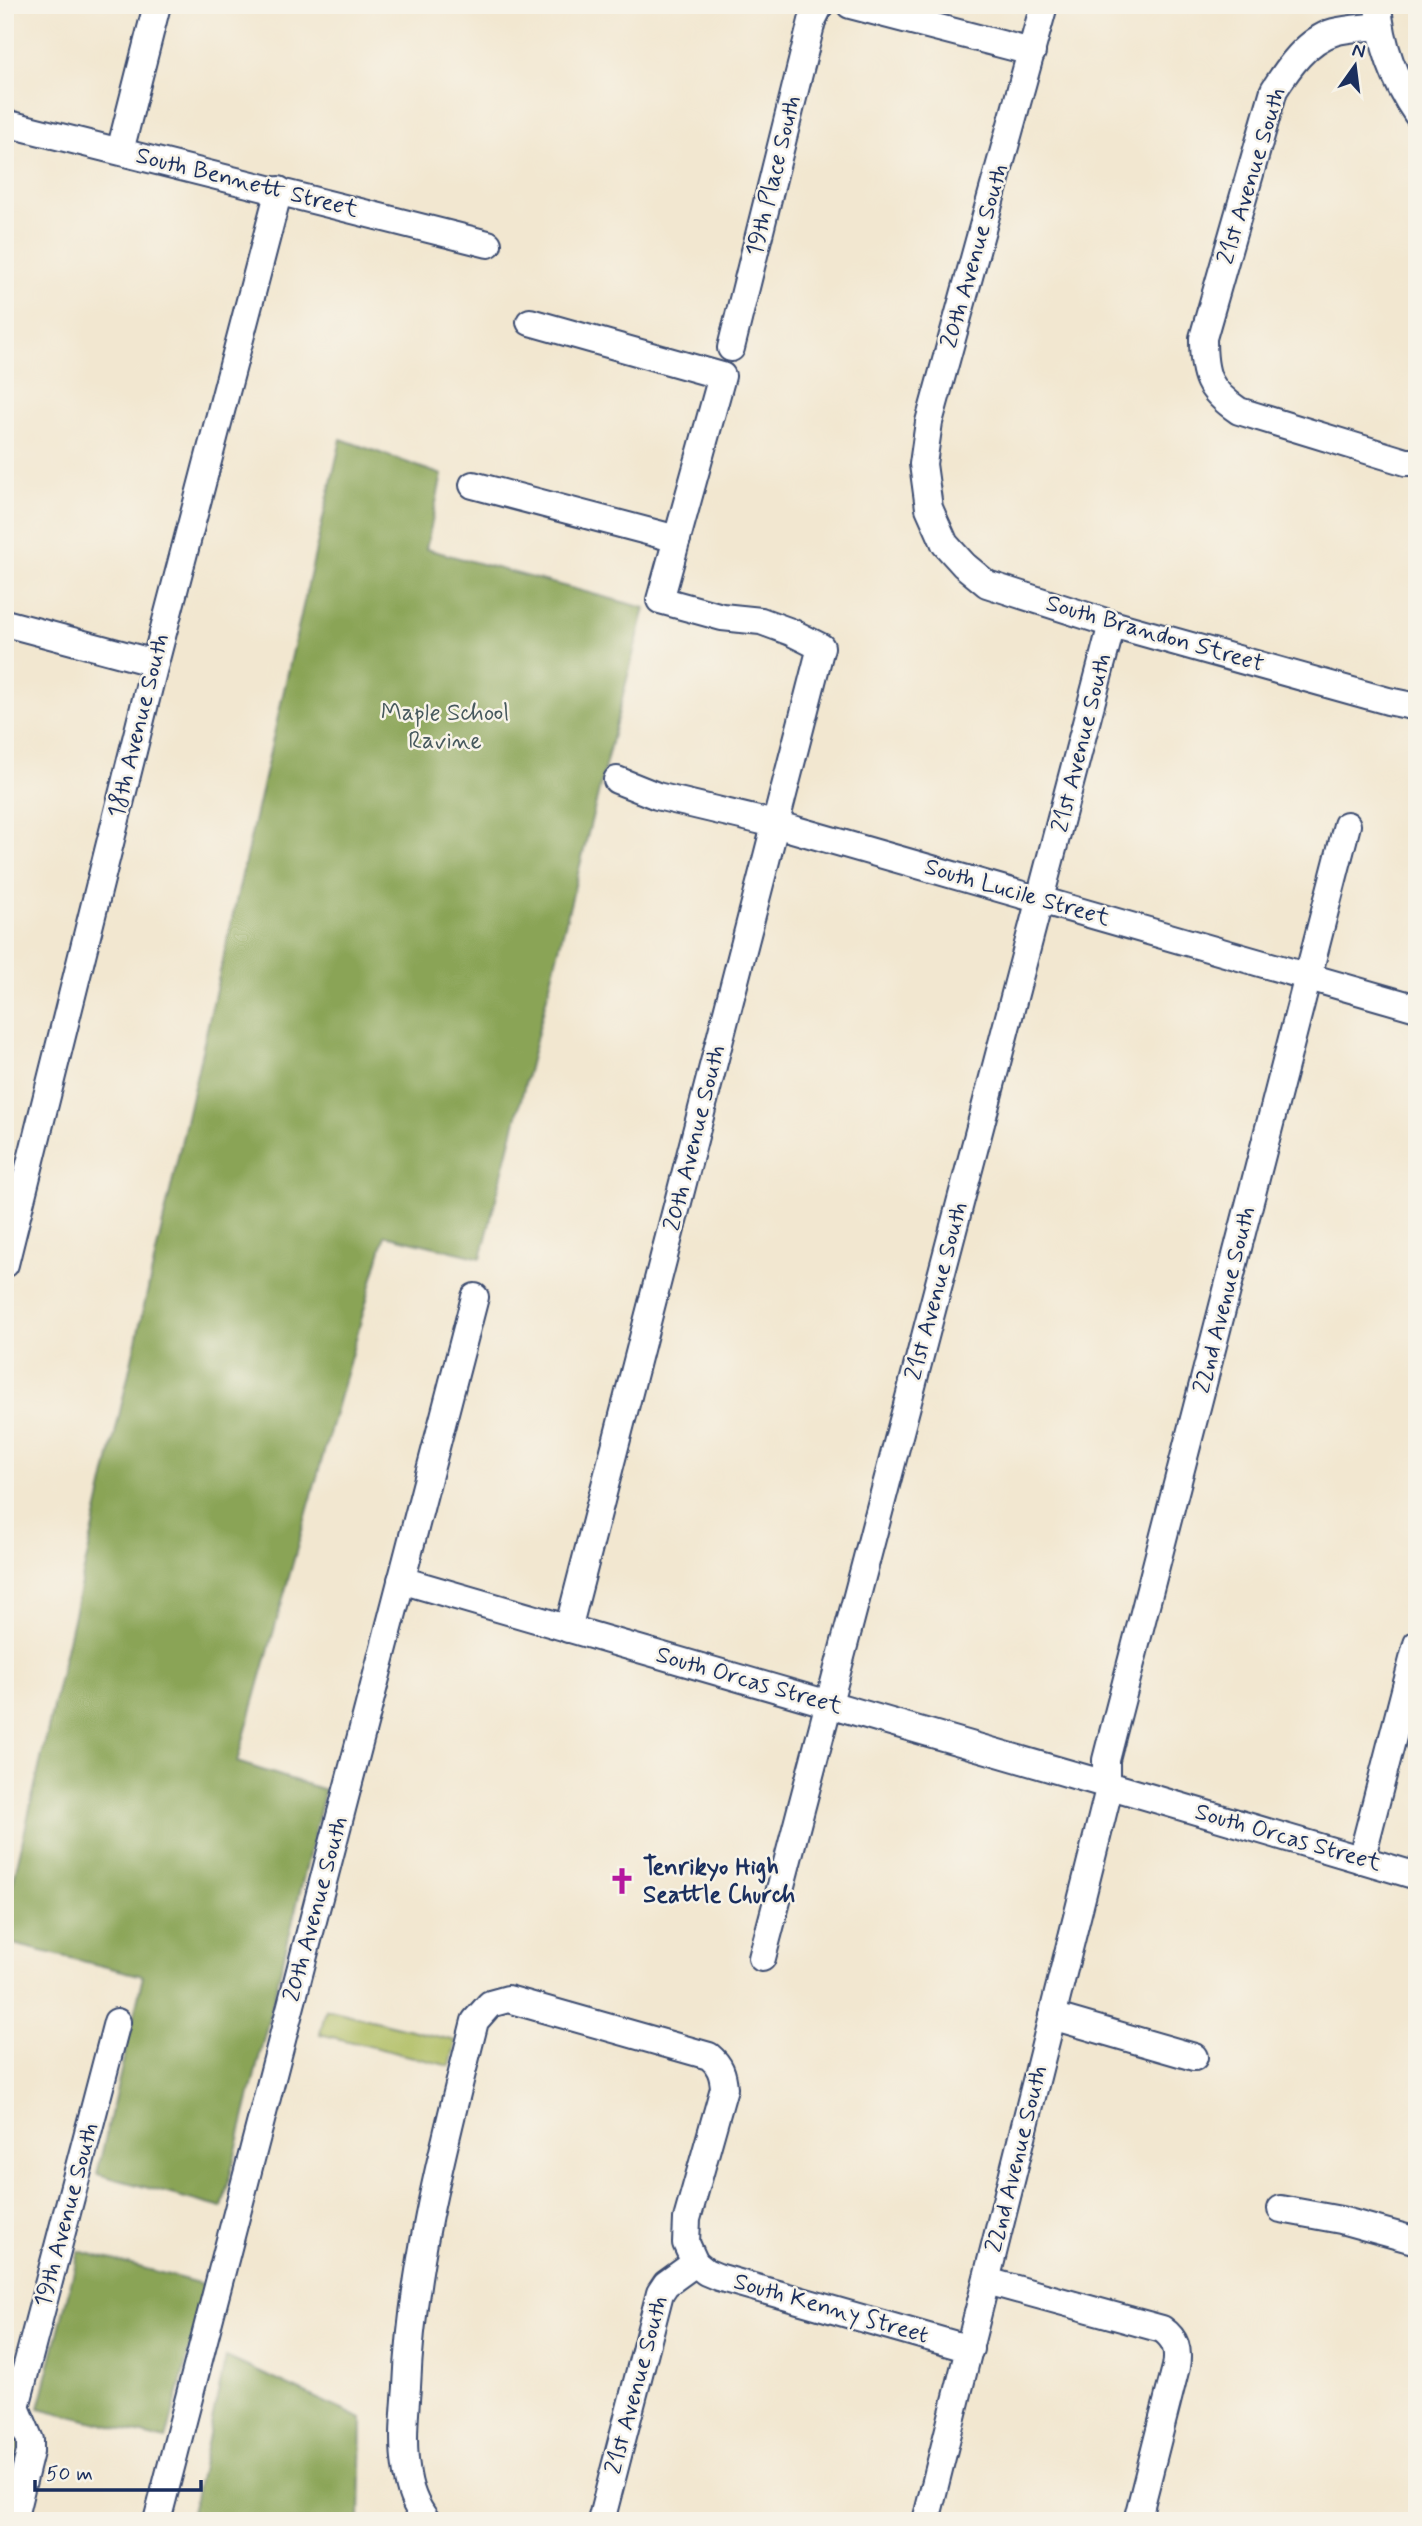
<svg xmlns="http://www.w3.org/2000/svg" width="1422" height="2526" viewBox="0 0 1422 2526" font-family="Mynerve,sans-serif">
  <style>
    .green { fill: #adbc5f; stroke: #64765e; stroke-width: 2 }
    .forest { fill: #8aa456; stroke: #526a5a; stroke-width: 2 }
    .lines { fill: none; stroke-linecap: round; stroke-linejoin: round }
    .street-casing { stroke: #3b4b6f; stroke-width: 30 }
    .street { stroke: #fff; stroke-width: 26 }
    .labels { text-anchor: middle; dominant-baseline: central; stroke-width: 5; stroke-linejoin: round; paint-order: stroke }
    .street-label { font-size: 24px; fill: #1b2f5e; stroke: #f7f3e8 }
    .park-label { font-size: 24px; fill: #47595e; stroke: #f7f3e8 }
    .poi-label { font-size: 24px; font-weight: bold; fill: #1b2f5e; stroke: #f7f3e8; text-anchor: start }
  </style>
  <rect width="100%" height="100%" fill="#f7f3e8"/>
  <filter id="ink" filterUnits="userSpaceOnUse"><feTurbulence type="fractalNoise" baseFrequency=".0143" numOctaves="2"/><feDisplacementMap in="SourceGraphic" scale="14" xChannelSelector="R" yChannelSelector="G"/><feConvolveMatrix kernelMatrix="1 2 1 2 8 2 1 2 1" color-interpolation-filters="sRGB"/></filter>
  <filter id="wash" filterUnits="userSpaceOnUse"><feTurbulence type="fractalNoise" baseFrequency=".00686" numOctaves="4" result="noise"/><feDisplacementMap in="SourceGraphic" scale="28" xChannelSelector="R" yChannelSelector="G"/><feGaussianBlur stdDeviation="1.57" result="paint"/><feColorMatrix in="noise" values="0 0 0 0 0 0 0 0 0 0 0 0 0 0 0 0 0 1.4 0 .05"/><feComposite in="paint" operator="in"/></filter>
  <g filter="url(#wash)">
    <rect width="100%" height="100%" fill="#f2e7d0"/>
    <g class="green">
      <polygon points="326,2009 456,2041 450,2066 320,2034"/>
      <path d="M13 2435 20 2442 5 2518C5 2497 0 2452 13 2435Z"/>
    </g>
    <g class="forest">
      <polygon points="341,439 442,475 426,549 645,608 481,1258 385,1235 237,1762 325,1790 222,2208 97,2174 143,1976 5,1942 5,1918"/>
      <polygon points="79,2251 206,2285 166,2440 39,2408"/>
      <polygon points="226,2357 362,2419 360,2521 190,2521"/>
    </g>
  </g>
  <g filter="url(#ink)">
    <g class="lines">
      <defs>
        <g id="street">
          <polyline points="850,5 1032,52"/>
          <polyline points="1044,5 929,422 923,464 929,508 945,544 964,565 987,584 1112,624 1388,701 1417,707"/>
          <path d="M1378 5C1381 44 1395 82 1417 114"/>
          <path d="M1379 26C1365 28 1348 28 1334 32 1307 40 1288 68 1274 90L1203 338C1203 376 1208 390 1239 411L1406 462H1417"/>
          <polyline points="5,123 488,244"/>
          <polyline points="120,151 157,5"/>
          <polyline points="530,322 722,376 660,600 722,617 761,621 791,632 821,647 568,1629"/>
          <polyline points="731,348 812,21 820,5"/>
          <polyline points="473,485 677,539"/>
          <polyline points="5,623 155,663"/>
          <polyline points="617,780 657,796 775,824 1417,1008"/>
          <polyline points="5,1264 155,663 279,190"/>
          <polyline points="401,1580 1098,1782"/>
          <polyline points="1106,1776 1106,1760 1347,825"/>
          <polyline points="1118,1788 1417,1876"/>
          <polyline points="1361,1860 1417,1644"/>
          <path d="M762 1958C875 1512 998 1069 1112 624"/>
          <polyline points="1052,2016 1194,2057"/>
          <polyline points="1281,2209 1341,2220 1417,2241"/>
          <polyline points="695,2263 706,2272 718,2277 970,2349"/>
          <path d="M987 2281 1162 2329C1176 2339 1179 2350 1176 2367L1137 2521"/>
          <polyline points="5,2430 16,2407 117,2022"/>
          <polyline points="13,2521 30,2452 30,2440 16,2407"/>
          <polyline points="157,2521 475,1297"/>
          <path d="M427 2521C415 2506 408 2486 406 2467 402 2441 405 2413 407 2387 412 2263 445 2141 475 2021L490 2004 508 1999 709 2056C720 2065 723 2074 724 2088L687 2219 686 2243 695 2263 666 2284 660 2293 601 2521"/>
          <polyline points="926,2521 1107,1797"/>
        </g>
      </defs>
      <use href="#street" class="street-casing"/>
      <use href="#street" class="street"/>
    </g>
  </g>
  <defs>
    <symbol id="church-bare" viewBox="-9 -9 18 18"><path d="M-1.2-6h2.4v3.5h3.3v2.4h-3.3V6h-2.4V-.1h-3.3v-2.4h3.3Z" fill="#b5179e" stroke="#f7f3e8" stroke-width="2.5" paint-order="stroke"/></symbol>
  </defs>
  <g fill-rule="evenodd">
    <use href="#church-bare" x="603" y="1862" width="38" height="38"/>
  </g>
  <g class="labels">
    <g class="street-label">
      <text transform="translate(774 176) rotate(-76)">19th Place South</text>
      <text transform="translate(1252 176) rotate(-73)">21st Avenue South</text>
      <text transform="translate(247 183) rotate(14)">South Bennett Street</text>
      <text transform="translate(975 256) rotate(-74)">20th Avenue South</text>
      <text transform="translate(1155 634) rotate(16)">South Brandon Street</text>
      <text transform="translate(139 726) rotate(-76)">18th Avenue South</text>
      <text transform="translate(1082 743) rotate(-76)">21st Avenue South</text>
      <text transform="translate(1017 893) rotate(16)">South Lucile Street</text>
      <text transform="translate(695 1138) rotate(-76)">20th Avenue South</text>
      <text transform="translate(937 1291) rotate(-75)">21st Avenue South</text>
      <text transform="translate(1225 1300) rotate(-76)">22nd Avenue South</text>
      <text transform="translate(749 1681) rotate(16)">South Orcas Street</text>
      <text transform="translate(1288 1838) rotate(16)">South Orcas Street</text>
      <text transform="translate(316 1909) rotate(-75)">20th Avenue South</text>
      <text transform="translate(1017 2159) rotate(-76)">22nd Avenue South</text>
      <text transform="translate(67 2215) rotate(-75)">19th Avenue South</text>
      <text transform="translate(831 2309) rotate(16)">South Kenny Street</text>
      <text transform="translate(637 2385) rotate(-75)">21st Avenue South</text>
    </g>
    <g class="park-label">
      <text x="445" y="713">Maple School<tspan x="445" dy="28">Ravine</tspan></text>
    </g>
    <g class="poi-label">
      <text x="643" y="1867">Tenrikyo High<tspan x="643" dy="28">Seattle Church</tspan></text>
    </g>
  </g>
  <rect width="1422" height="2526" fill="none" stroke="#f7f3e8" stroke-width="28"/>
  <g transform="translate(1355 66) rotate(14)" stroke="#f7f3e8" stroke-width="5" paint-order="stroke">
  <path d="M0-5L12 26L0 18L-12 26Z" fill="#1b2f5e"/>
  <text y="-10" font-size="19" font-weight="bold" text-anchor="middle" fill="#1b2f5e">N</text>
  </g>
  <path d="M35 2480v10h166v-10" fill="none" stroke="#1b2f5e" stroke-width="3.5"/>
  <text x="46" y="2480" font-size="21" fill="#1b2f5e" stroke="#f7f3e8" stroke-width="5" paint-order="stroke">50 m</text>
</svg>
